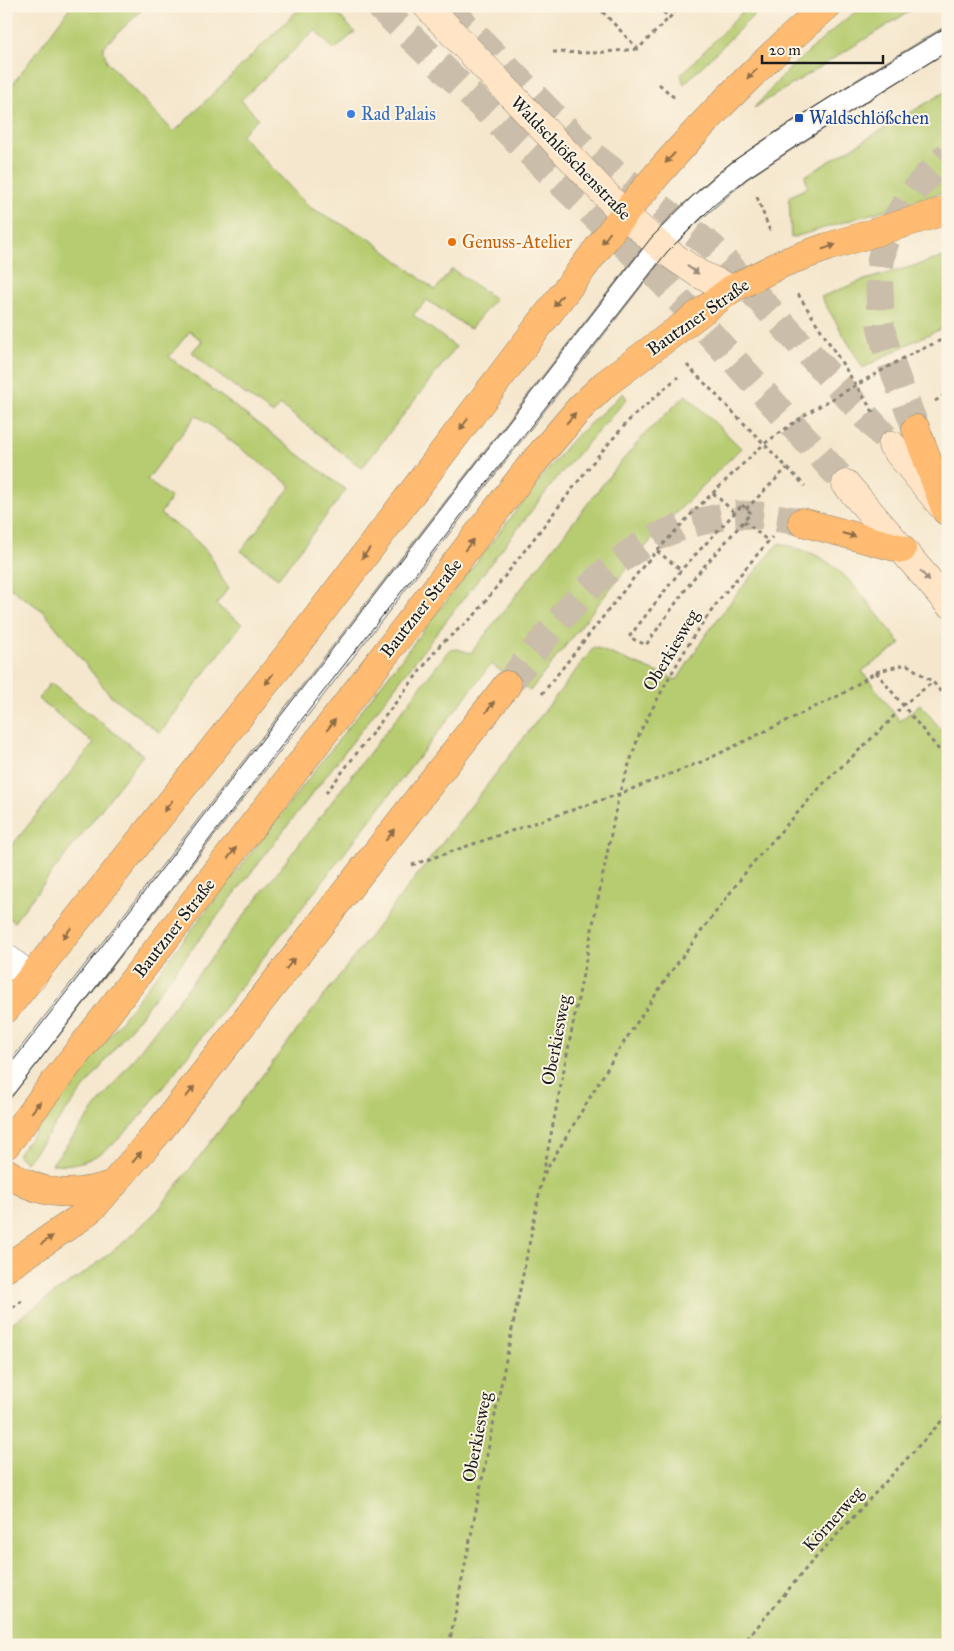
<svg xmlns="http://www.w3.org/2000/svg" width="954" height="1651" viewBox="0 0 954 1651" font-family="'IM FELL Great Primer',serif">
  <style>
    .green { fill: #b7cc71; stroke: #6a7446 }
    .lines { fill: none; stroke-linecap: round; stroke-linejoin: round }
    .secondary-tunnel { stroke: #cabeaa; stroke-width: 28; stroke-dasharray: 28 14; stroke-linecap: butt }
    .primary-tunnel { stroke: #cabeaa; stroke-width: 28; stroke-dasharray: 28 14; stroke-linecap: butt }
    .service-casing { stroke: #888274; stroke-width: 24 }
    .minor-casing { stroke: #888274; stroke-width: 29 }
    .secondary-casing { stroke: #888274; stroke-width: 29 }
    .primary-casing { stroke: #888274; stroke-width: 29 }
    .path { stroke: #888274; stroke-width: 3; stroke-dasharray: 4 4; stroke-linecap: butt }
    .service { stroke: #fff; stroke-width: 22 }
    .minor { stroke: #fff; stroke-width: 28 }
    .secondary { stroke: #ffe4c6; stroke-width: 28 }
    .primary { stroke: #febb71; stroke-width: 28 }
    .tram { stroke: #1c1c1c; stroke-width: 1 }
    .oneway { fill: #8d6c46 }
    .oneway2 { fill: #998a7a }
    .shop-dot { fill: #3f7fe0; stroke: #fcf5e5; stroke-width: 2 }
    .transit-dot { fill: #1a4fb4; stroke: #fcf5e5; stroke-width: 2 }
    .food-dot { fill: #e8710a; stroke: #fcf5e5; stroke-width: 2 }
    .labels { text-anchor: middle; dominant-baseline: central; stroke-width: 4; stroke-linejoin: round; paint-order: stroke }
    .shop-label { font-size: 18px; fill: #366cbe; stroke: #fcf5e5; text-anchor: start }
    .transit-label { font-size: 18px; fill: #164399; stroke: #fcf5e5; text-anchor: start }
    .street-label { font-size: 18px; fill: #1c1c1c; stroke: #fcf5e5 }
    .food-label { font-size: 18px; fill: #c56008; stroke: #fcf5e5; text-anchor: start }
  </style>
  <rect width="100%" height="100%" fill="#fcf5e5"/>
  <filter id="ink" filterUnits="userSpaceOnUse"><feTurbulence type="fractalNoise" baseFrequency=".02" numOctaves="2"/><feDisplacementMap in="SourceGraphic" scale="10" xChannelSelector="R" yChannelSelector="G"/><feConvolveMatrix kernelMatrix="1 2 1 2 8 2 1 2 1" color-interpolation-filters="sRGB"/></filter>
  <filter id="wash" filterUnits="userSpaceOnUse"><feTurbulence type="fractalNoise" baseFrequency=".0096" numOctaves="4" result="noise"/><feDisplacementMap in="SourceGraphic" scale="20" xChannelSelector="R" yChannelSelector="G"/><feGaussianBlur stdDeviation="1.12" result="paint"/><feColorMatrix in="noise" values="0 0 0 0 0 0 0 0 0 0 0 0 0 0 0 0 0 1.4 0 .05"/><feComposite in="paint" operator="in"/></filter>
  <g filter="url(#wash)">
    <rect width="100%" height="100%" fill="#f5e7cd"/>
    <g class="green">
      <path d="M71 6H146L103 47 107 62 174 132 302 6H330L355 32 334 50 315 30 241 100 258 118 241 135 309 207 370 239 435 290 452 269 495 299 470 329 427 300 413 315 456 347 362 468 280 405 273 414 213 371 192 352 202 341 190 331 169 357 346 490 278 578 241 551 291 486 196 415 147 480 171 498 160 514C177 527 199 539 211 557 219 569 216 575 229 587L216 605 242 624 160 733 110 695 43 611 13 590 6 582V93Z"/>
      <polygon points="748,6 763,6 684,84 681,75"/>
      <polygon points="863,6 918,6 754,108 789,69 841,23"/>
      <polygon points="948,90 948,191 791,238 789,197 808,187 805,176"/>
      <polygon points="948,256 948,326 916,340 863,368 821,297 861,281"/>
      <polygon points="623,393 627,399 560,474 26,1163 17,1155 546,472 571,441"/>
      <path d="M686 395 741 448 666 523 617 580 530 691 491 664 139 1118C120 1138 101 1160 72 1164 66 1165 58 1164 52 1164L449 650 457 649 471 653 614 470 646 433Z"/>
      <path d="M779 543C796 548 814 552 829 563 854 580 881 620 901 644L862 671 900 721 920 704 948 738V1645H6V1327L90 1269 125 1241 158 1210 594 647 677 680 705 636 735 596Z"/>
      <polygon points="50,683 143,755 14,922 6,915 6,853 94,743 38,699"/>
    </g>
  </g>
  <g filter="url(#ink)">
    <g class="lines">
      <g class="secondary-tunnel">
        <polyline points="379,6 665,284 846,484"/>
        <polyline points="447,6 588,152 712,247 892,445"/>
      </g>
      <g class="primary-tunnel">
        <path d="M916 429C904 396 889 363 881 328 879 320 880 310 880 301 879 288 879 273 881 259 887 222 920 180 948 155"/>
        <path d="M507 685C564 616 613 538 708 520 716 518 725 516 734 515 757 514 780 518 802 522"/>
      </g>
      <defs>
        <polyline id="service" points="6,1085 659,245 684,219 740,170 859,92 948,38"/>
        <polyline id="minor" points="6,958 32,978"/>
        <g id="secondary">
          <polyline points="427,6 624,214 667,252 699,274 732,289"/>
          <polyline points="892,445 942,506"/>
          <polyline points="846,484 948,603"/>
        </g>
        <g id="primary">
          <polyline points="916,429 946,511"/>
          <polyline points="802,522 902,549"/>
          <path d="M6 1009 300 640 624 214C686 138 753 69 827 6"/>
          <polyline points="6,1145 528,469 580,408 605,384 732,289 783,263 827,247 948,210"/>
          <path d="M6 1172C42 1197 74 1197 114 1184"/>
          <polyline points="6,1268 81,1217 95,1205 160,1130 507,685"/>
        </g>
      </defs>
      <use href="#service" class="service-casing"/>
      <use href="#minor" class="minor-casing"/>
      <use href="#secondary" class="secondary-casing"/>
      <use href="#primary" class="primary-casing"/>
      <g class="path">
        <polyline points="597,6 638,49 669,18"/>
        <polyline points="658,6 669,18 681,6"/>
        <polyline points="553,52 593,53 638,49"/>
        <polyline points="659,84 677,100"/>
        <polyline points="757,197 770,231"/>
        <polyline points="798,294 875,415"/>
        <polyline points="687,365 805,486"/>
        <polyline points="935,401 948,393"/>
        <polyline points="713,493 734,512"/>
        <polygon points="742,505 751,513 693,579 646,645 629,637 681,570"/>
        <polyline points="746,509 787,468"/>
        <polyline points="744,521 768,541"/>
        <polyline points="657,551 681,570"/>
        <polyline points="876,672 948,761"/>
        <polyline points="542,694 644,565 694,511 747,460 764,444 809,412 909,355 948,337"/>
        <polyline points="326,793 440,645 474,616 597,457 631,418 678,377"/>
        <polyline points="412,865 619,794 706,760 842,694 876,672 906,664 933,682 948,701"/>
        <polyline points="544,1174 616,1054 670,973 751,865 823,784 887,724 903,705 933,682"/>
        <polyline points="6,1312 22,1301"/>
        <polyline points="449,1645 619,794 640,732 667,681 696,632 723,595 772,537"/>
        <polyline points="742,1645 809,1565 948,1414"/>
      </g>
      <use href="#service" class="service"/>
      <use href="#minor" class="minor"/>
      <use href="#secondary" class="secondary"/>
      <use href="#primary" class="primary"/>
      <g class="tram">
        <path d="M6 1070 651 238C678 211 704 182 735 160 802 112 877 69 948 26"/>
        <polyline points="6,1104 319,697 667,252 712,207 746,179 813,135 948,51"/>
      </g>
    </g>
    <defs><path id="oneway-solid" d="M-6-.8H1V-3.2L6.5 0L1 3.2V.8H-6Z" transform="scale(1.25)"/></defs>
    <g class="oneway">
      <use href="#oneway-solid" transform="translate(752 74) rotate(136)"/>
      <use href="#oneway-solid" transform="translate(670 158) rotate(133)"/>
      <use href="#oneway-solid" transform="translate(606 238) rotate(127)"/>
      <use href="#oneway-solid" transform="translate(829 247) rotate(-19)"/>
      <use href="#oneway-solid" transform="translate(558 301) rotate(127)"/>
      <use href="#oneway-solid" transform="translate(571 418) rotate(-50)"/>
      <use href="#oneway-solid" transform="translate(464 424) rotate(127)"/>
      <use href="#oneway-solid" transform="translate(849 535) rotate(15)"/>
      <use href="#oneway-solid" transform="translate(469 545) rotate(-52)"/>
      <use href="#oneway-solid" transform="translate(366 553) rotate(127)"/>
      <use href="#oneway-solid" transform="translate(269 679) rotate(128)"/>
      <use href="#oneway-solid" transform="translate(490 707) rotate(-52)"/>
      <use href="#oneway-solid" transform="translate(331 725) rotate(-52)"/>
      <use href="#oneway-solid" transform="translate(168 806) rotate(128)"/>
      <use href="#oneway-solid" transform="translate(390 835) rotate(-52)"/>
      <use href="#oneway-solid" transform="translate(232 853) rotate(-52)"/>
      <use href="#oneway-solid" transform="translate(67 933) rotate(128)"/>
      <use href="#oneway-solid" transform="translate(290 964) rotate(-52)"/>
      <use href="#oneway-solid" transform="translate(190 1092) rotate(-52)"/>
      <use href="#oneway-solid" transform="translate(36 1107) rotate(-52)"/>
      <use href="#oneway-solid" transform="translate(137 1157) rotate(-50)"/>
      <use href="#oneway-solid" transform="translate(47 1240) rotate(-35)"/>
    </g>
    <g class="oneway2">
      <use href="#oneway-solid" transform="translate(693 270) rotate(34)"/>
      <use href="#oneway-solid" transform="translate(925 576) rotate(49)"/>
    </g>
  </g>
  <circle class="shop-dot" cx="351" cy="114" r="5"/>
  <rect class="transit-dot" x="794" y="113" width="10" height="10" rx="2.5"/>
  <circle class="food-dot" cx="452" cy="242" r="5"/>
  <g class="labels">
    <g class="shop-label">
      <text x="361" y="114">Rad Palais</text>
    </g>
    <g class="transit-label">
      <text x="809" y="118">Waldschlößchen</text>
    </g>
    <g class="street-label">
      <text transform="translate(571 158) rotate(46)">Waldschlößchenstraße</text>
      <text transform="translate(698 317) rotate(-35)">Bautzner Straße</text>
      <text transform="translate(421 608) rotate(-52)">Bautzner Straße</text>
      <text transform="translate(671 650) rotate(-59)">Oberkiesweg</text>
      <text transform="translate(174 928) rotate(-52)">Bautzner Straße</text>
      <text transform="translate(556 1040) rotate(-79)">Oberkiesweg</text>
      <text transform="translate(477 1437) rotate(-79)">Oberkiesweg</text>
      <text transform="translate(833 1519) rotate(-48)">Körnerweg</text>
    </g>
    <g class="food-label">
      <text x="462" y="242">Genuss-Atelier</text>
    </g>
  </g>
  <rect width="954" height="1651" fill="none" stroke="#fcf5e5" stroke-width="25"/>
  <path d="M762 55v8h121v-8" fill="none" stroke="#1c1c1c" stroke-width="2.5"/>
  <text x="769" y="55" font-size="15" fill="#1c1c1c" stroke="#fcf5e5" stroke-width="4" paint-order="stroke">20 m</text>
</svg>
